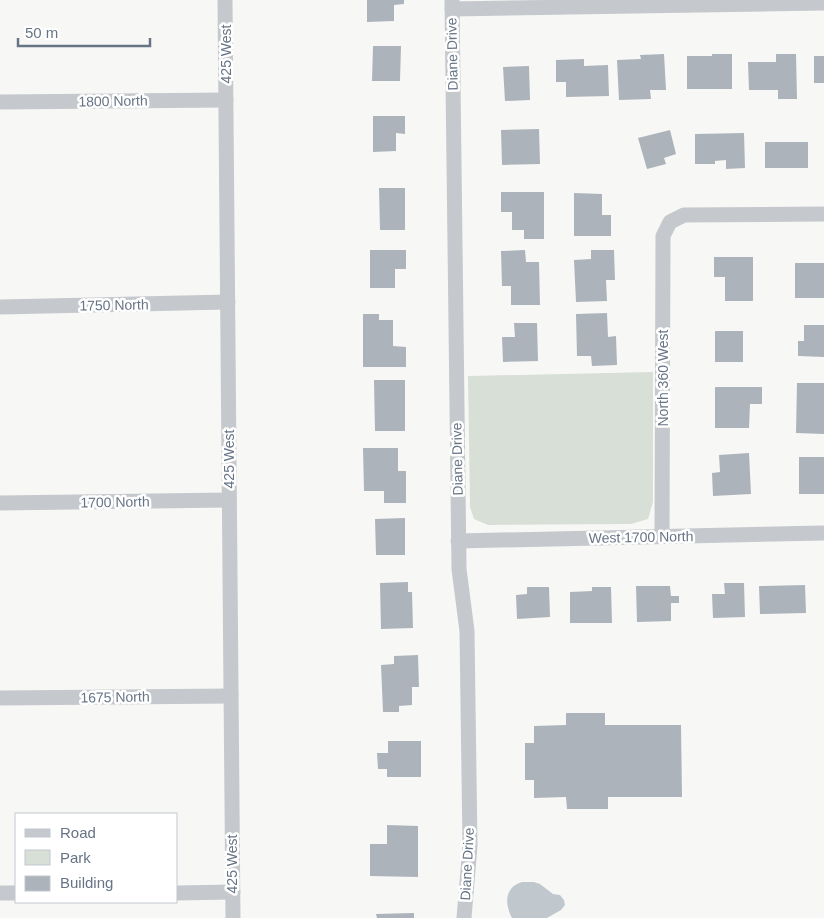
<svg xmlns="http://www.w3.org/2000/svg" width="824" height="918" viewBox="0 0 824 918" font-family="Helvetica,sans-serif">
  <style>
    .green { fill: #d8dfd6 }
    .water { fill: #c0c8ce }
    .building { fill: #acb3ba }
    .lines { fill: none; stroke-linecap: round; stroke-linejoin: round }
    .minor { stroke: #c5c8cc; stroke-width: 15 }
    .labels { text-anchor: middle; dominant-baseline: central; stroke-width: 5; stroke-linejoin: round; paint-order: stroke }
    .street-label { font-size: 14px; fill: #677486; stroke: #fff }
  </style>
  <rect width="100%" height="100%" fill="#f7f8f5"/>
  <polygon class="green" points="653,372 653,502 648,519 631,524 488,525 474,519 470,507 468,376"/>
  <path class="water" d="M522 882H534L540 884 553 894 560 895 564 900 565 905 561 910 547 918H512C504 903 505 887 522 882Z"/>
  <g class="building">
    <polygon points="367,0 404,0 404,4 394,5 394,21 367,22"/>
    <polygon points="373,46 401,46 400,81 372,81"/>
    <polygon points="664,54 666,90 650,90 651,99 619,100 617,60 641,59 640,55"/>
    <polygon points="712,54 732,54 732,89 687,89 687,56 712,56"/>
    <polygon points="776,54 796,54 797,99 778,99 778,90 749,90 748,62 776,62"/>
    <rect x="814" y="56" width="10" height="27"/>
    <polygon points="584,59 584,66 608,65 609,96 566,97 566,82 556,82 556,60"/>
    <polygon points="529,66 530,100 505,101 503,67"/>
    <polygon points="373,116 405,116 405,134 396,133 396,151 373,152"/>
    <polygon points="539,129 540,164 502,165 501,130"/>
    <polygon points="670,130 676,154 664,158 666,164 647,169 638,138"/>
    <polygon points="744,133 745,168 726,169 726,160 715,161 715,164 695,164 695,134"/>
    <rect x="765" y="142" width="43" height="26"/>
    <polygon points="379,188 405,188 405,230 380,230"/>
    <polygon points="501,192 544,192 544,239 524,239 524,230 512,230 512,212 501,212"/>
    <polygon points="574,193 602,194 602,215 611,215 611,236 574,236"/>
    <polygon points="370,250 406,250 406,269 395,269 395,288 370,288"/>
    <polygon points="525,250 526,262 539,262 540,305 511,305 511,286 502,286 501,251"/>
    <polygon points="591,250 614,250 615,280 606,280 607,301 576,302 574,260 591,259"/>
    <polygon points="714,257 753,257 753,301 725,301 725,277 714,277"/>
    <rect x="795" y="263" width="29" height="35"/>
    <polygon points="607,313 608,337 616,336 617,365 592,366 591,356 577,356 576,314"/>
    <polygon points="363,314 379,314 379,320 393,320 393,346 406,347 406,367 363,367"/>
    <polygon points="514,323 537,323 538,361 503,362 502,337 515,337"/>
    <polygon points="804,325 824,325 824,357 798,356 798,341 804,341"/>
    <rect x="715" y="331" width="28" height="31"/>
    <polygon points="374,380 405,380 405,431 375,431"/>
    <polygon points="797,383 824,383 824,434 796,433"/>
    <polygon points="715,387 762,387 762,404 750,404 749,428 715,428"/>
    <polygon points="363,448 398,448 398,471 406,471 406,503 384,503 384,491 364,491"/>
    <polygon points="749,453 751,494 713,496 712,473 720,472 719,455"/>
    <rect x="799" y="457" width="25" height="37"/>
    <polygon points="405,518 405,555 376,555 375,519"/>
    <polygon points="408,582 408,592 412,592 413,628 381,629 380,583"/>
    <polygon points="724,583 744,583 745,617 713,618 712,594 725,594"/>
    <polygon points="805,585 806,613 760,614 759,586"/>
    <polygon points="636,586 670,586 671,596 679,596 679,603 671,603 671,621 637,622"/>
    <polygon points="527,587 549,587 550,617 517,619 516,595 527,594"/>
    <polygon points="592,587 611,587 612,623 570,623 570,592 592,591"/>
    <polygon points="418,655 419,687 412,687 412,705 399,706 399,712 383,712 381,665 394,664 394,656"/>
    <polygon points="566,713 605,713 605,725 681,725 682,797 608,797 608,809 567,809 566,797 534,798 534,780 525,780 525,743 534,743 534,726 566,725"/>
    <polygon points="388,741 421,741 421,777 387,777 387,769 378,769 377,753 388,753"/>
    <polygon points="387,825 418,826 418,877 370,876 370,844 387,844"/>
    <polygon points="414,913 414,918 377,918 376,914"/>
  </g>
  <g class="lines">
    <g class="minor">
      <polyline points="225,0 233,918"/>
      <polyline points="452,0 459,569 467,631 470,846 464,918"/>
      <polyline points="452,9 824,3"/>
      <polyline points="0,102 226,100"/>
      <polyline points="0,307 228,302"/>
      <polyline points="0,503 229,500"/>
      <polyline points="662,536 663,236 670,222 684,215 824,214"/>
      <polyline points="458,541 824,533"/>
      <polyline points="0,698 231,696"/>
      <polyline points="0,893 16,893"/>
      <polyline points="176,893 233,892"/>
    </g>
  </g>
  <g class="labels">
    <g class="street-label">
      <text transform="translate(226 54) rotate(-90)">425 West</text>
      <text transform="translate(452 54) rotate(-91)">Diane Drive</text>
      <text transform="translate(113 101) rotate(-1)">1800 North</text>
      <text transform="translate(114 305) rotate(-1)">1750 North</text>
      <text transform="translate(663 378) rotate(-90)">North 360 West</text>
      <text transform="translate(229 459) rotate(-90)">425 West</text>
      <text transform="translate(457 459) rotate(-91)">Diane Drive</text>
      <text transform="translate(115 502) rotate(-1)">1700 North</text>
      <text transform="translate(641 537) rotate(-1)">West 1700 North</text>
      <text transform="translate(115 697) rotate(-1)">1675 North</text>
      <text transform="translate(232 864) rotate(-90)">425 West</text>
      <text transform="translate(467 864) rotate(-87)">Diane Drive</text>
    </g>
  </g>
  <rect x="15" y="813" width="162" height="90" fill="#ffffff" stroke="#c2c7cf"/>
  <rect x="25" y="829" width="25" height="8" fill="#c5c8cc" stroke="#c2c7cf"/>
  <text x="60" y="838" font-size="15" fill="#677486">Road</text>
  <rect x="25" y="850" width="25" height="15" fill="#d8dfd6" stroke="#c2c7cf"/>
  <text x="60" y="863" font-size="15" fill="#677486">Park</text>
  <rect x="25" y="876" width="25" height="15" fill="#acb3ba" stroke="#c2c7cf"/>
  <text x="60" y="888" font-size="15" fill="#677486">Building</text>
  <path d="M18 38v8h132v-8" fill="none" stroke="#677486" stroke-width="2.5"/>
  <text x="25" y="38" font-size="15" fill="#677486" stroke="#ffffff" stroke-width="4" paint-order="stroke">50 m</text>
</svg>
